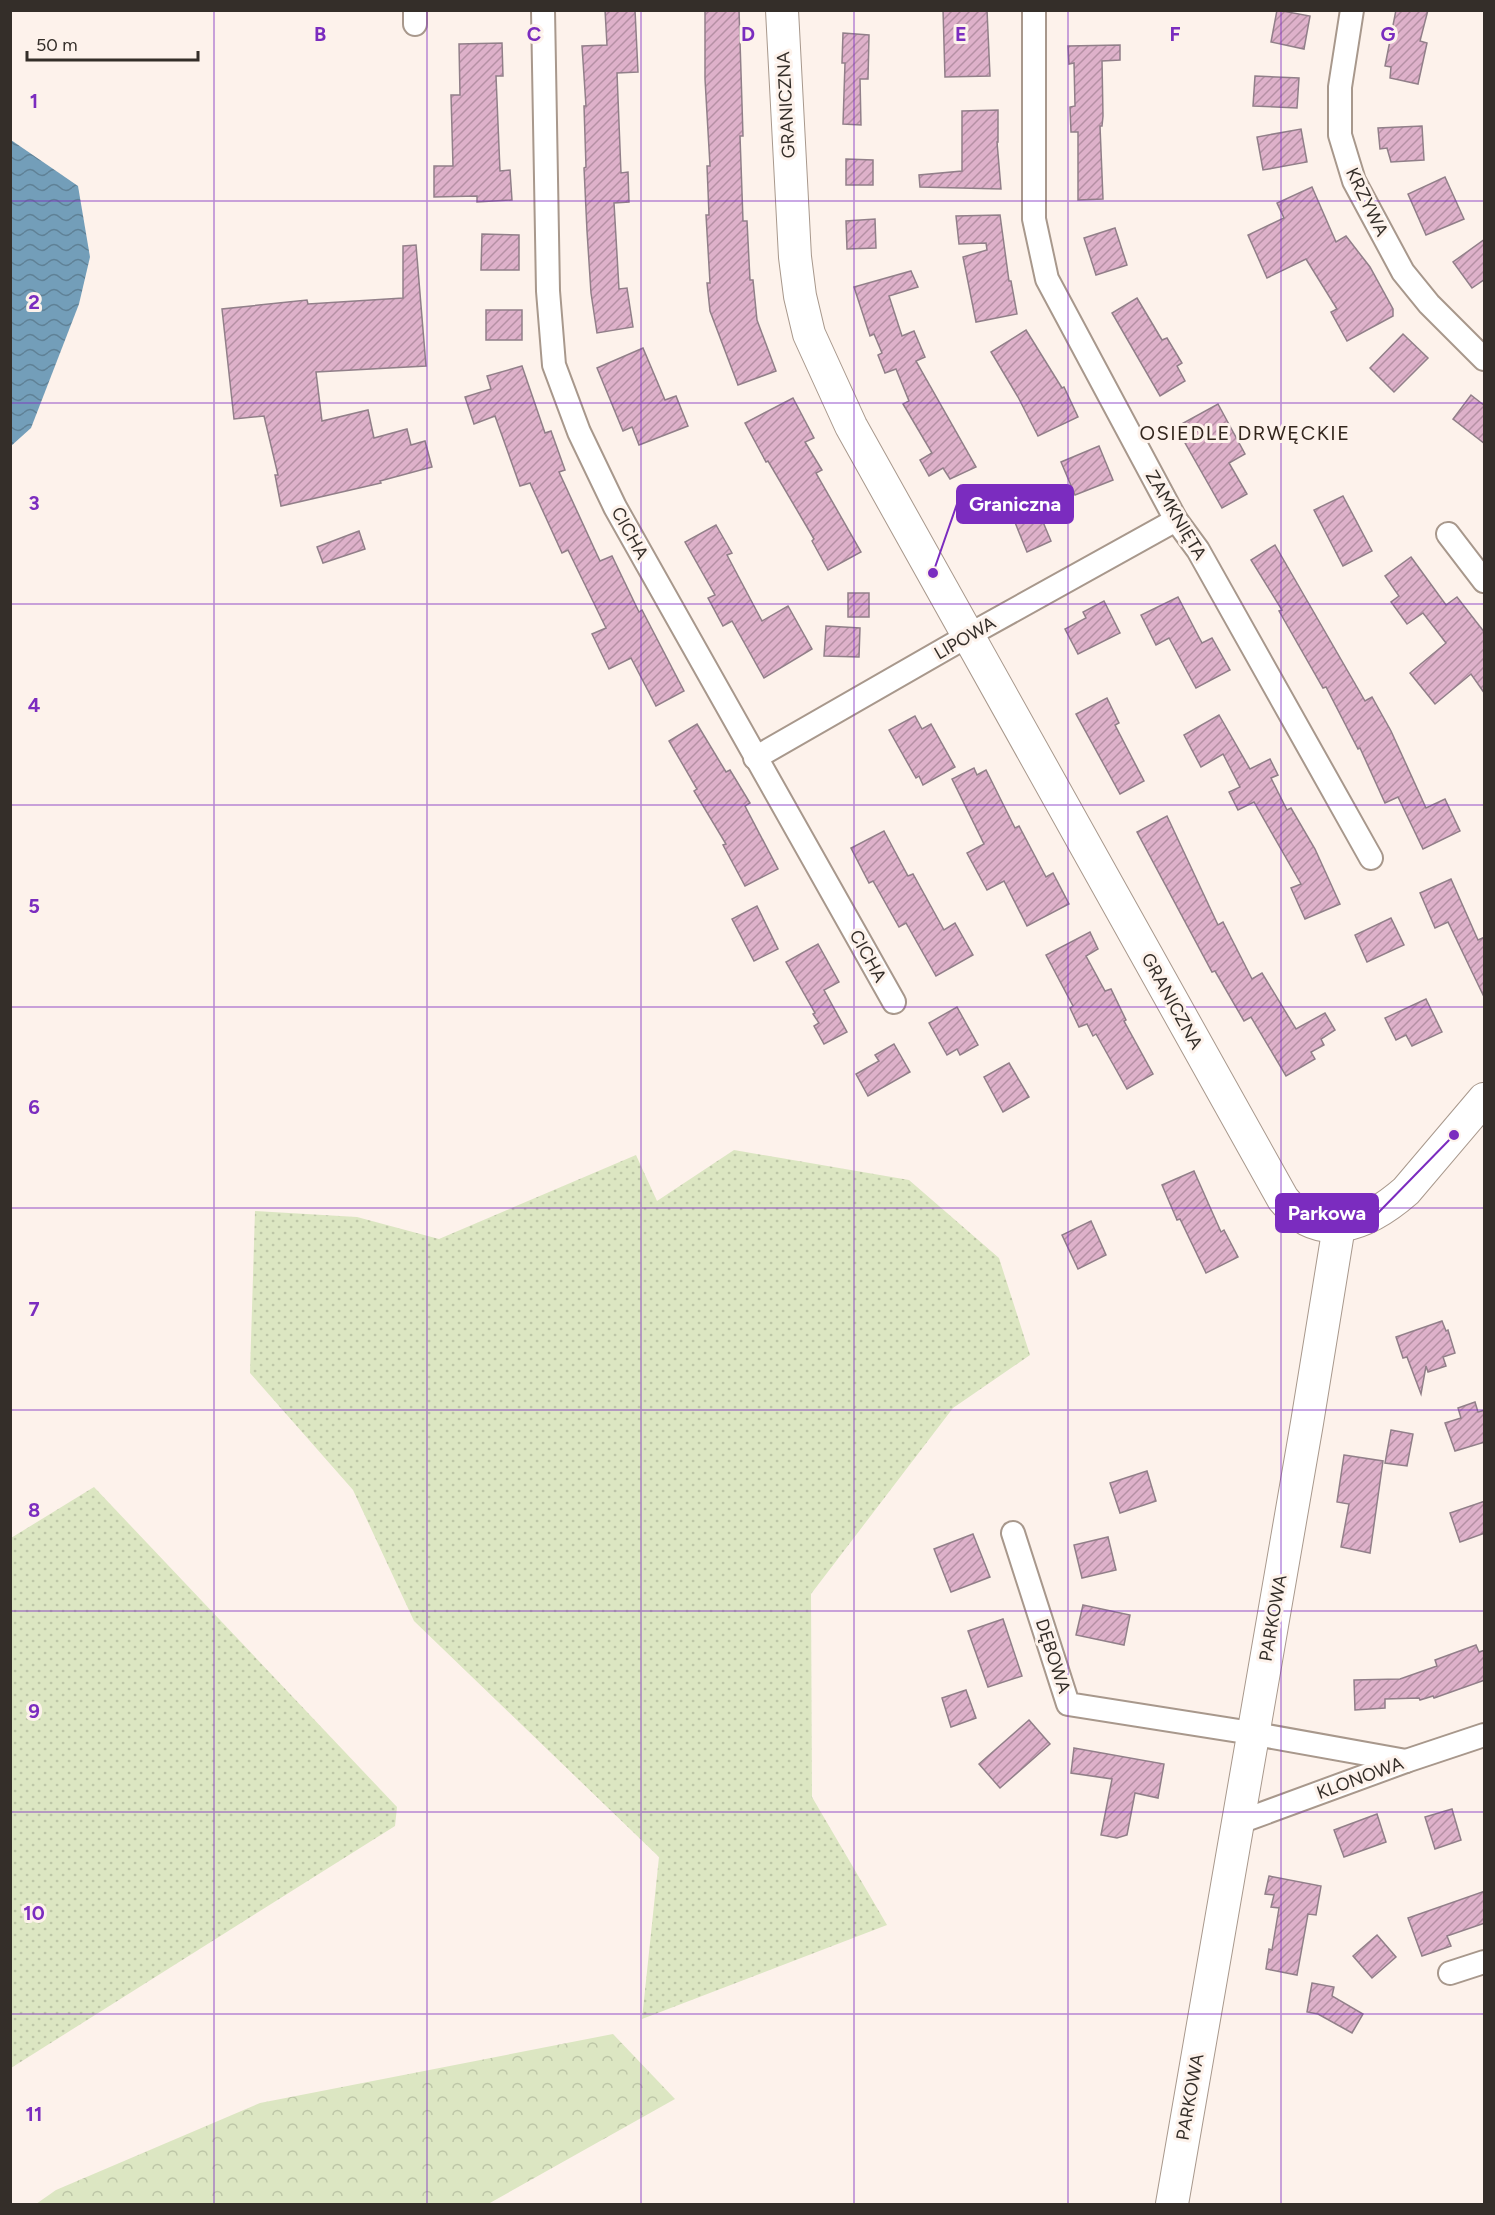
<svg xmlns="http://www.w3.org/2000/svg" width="1495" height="2215" viewBox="0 0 1495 2215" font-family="Figtree,sans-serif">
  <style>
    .grass { fill: url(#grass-dots) }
    .forest { fill: url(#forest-crowns) }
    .water { fill: url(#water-waves) }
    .building { fill: url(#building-hatch); stroke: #917f89; stroke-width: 1.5 }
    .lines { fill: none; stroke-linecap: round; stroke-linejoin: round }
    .street-casing { stroke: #a8988c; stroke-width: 26 }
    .secondary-casing { stroke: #a8988c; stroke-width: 34 }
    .street { stroke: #fff; stroke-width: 22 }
    .secondary { stroke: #fff; stroke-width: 32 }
    .grid { fill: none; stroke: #7b2cbf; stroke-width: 1.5; stroke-opacity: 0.55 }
    .labels { text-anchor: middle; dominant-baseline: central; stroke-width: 6; stroke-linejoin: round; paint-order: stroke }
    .street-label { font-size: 18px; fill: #342e29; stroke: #fdf2eb }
    .neighbourhood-label { font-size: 20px; letter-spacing: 1.5px; fill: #33261d; stroke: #fdf2eb }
    .grid-label { font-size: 20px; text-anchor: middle; font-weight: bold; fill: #7b2cbf; stroke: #fdf2eb; stroke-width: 6; stroke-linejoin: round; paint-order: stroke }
    .leader { fill: none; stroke: #7b2cbf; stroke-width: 2 }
    .callout-dot { fill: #7b2cbf; stroke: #fdf2eb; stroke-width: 2 }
    .callout { fill: #7b2cbf; stroke: #7b2cbf; stroke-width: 2 }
    .callout-label { font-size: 20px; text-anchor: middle; font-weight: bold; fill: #fff }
  </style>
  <defs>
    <pattern id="grass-dots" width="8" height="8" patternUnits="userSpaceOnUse" patternTransform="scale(1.5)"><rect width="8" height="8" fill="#dce6c2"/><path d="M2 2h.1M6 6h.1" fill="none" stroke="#bdc6a7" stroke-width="1.8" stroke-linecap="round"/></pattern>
    <pattern id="forest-crowns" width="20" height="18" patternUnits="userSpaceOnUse" patternTransform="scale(1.5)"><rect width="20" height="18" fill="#dce6c2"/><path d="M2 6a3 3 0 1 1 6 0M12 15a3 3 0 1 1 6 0" fill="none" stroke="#bdc6a7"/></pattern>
    <pattern id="water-waves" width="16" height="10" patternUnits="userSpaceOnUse" patternTransform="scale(1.5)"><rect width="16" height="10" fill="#739eb9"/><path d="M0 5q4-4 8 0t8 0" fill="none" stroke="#5f8196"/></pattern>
    <pattern id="building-hatch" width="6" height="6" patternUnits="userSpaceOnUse" patternTransform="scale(1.5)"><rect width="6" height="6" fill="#deb1ca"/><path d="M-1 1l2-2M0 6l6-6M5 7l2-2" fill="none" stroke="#b590a4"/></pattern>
  </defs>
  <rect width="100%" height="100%" fill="#fdf2eb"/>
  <g class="grass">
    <polygon points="734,1150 909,1180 999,1258 1030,1355 953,1408 811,1594 812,1797 887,1925 642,2019 659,1857 414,1621 353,1490 250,1373 255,1211 357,1217 439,1239 636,1155 657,1201"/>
    <polygon points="94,1487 397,1807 395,1826 11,2068 11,1538"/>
  </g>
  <polygon class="forest" points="613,2034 675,2099 488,2204 36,2204 56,2190 260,2103"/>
  <polygon class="water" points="11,140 78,186 90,257 79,304 31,428 11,446"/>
  <g class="building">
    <polygon points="605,10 635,10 638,72 617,73 621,173 628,172 629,202 614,203 619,289 627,288 633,327 597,333 591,293 587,231 584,168 586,167 584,106 586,106 582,46 607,45"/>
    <polygon points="705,10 739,10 743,136 740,136 743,221 747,221 750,280 753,280 757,320 776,371 738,385 710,311 707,283 710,283 706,215 709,215 707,166 710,166 705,79"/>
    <polygon points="943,10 987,10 990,76 945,77"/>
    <polygon points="1277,10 1310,16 1304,49 1271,42"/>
    <polygon points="1396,10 1428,10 1420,41 1427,43 1418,84 1390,78 1391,67 1385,66"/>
    <polygon points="843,33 869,35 868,79 860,79 861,125 843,124 845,63 842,63"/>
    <polygon points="502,43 503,76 496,76 500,171 510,170 512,200 477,202 477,196 434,197 434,166 453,166 451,95 460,95 459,44"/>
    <polygon points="1120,45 1120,60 1102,61 1103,116 1102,126 1100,126 1103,199 1078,200 1078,132 1071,132 1070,107 1075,106 1074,63 1069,64 1068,46"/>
    <polygon points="1255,76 1299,78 1297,108 1253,106"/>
    <polygon points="998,110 998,142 997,142 1001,189 920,187 919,175 962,171 962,111"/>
    <polygon points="1422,126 1424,160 1391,162 1387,148 1380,149 1378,128"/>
    <polygon points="1301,129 1307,162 1263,170 1257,137"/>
    <polygon points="846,159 873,160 873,185 846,185"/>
    <polygon points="1445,177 1464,219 1426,235 1408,194"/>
    <polygon points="1312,187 1336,242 1346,236 1370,267 1393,309 1393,316 1347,341 1331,312 1337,309 1306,259 1267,278 1248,235 1284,218 1277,203"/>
    <polygon points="1000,215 1009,281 1011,281 1017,314 976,322 963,257 987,250 986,243 959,244 956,216"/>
    <polygon points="875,219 876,248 847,249 846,221"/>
    <polygon points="1115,228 1127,265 1096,275 1084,238"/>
    <polygon points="482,234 519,235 519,270 481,270"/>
    <polygon points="1485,239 1485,279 1472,288 1453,262"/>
    <polygon points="416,245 426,366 316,372 322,421 368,410 374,438 407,429 411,445 425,441 432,467 380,481 381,483 281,506 275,475 278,475 264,416 234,419 222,309 307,300 308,304 403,298 403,246"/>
    <polygon points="911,271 918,287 889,296 902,336 914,331 925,357 916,361 976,467 950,479 943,468 929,476 920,460 932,453 903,404 909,401 896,369 885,373 878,355 882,353 874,334 870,336 854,287"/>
    <polygon points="1137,298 1162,340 1167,338 1182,363 1177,366 1185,381 1160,396 1112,313"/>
    <rect x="486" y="310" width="36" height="30"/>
    <polygon points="1026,330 1062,388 1064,387 1078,417 1038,436 1018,397 991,352"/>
    <polygon points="1403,334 1428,358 1394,392 1370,368"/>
    <polygon points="643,348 665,400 676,396 688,426 639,445 632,427 623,431 597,368"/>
    <polygon points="522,366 545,433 551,431 565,470 559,472 600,561 612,556 639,612 642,610 684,691 656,706 631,658 609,669 592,634 606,628 568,550 562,553 530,483 520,486 495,416 474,424 465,397 491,389 487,376"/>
    <polygon points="1471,395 1485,406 1485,444 1453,419"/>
    <polygon points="793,398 814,438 805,442 822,470 816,473 861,552 828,570 812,541 814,539 768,461 766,462 745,423"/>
    <polygon points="1218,404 1245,454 1229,463 1247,494 1222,508 1176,427"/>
    <polygon points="1099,446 1113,480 1075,495 1061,462"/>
    <polygon points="1343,496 1372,551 1343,566 1314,510"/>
    <polygon points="1038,510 1051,541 1027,552 1014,520"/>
    <polygon points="716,525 732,553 727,555 762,621 788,606 812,649 764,678 732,621 723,626 708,598 715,595 685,542"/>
    <polygon points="359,531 365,549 323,563 317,547"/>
    <polygon points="1275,545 1365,701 1372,697 1391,731 1426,808 1445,799 1460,831 1423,849 1398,797 1385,803 1360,748 1358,749 1326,687 1323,688 1279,611 1282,610 1251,560"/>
    <polygon points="1411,557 1446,605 1457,597 1485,633 1485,694 1471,674 1435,704 1410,673 1446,643 1423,613 1407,624 1391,602 1399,596 1385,576"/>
    <rect x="848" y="593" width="21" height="24"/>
    <polygon points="1178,597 1202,643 1212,638 1230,670 1196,688 1169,638 1156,645 1141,615"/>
    <polygon points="1104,601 1120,633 1078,654 1065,629 1086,618 1083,612"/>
    <polygon points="826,626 860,628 859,657 824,656"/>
    <polygon points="1107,698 1119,723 1115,725 1144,781 1120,794 1076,714"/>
    <polygon points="1219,715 1250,769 1270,759 1278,775 1271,778 1287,810 1291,808 1315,849 1340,904 1305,919 1291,888 1301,884 1254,802 1238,810 1229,792 1240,787 1223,754 1201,767 1184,735"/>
    <polygon points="915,716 922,729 931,724 955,767 923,785 919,776 916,778 889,730"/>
    <polygon points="697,724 726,772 730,770 750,803 745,806 778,869 745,886 723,845 726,844 694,791 697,789 669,741"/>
    <polygon points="974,768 977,775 986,770 1015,828 1019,826 1046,877 1053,873 1069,904 1027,926 1004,881 987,890 967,853 984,844 952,779"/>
    <polygon points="1167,816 1218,925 1223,922 1252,979 1262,973 1296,1029 1325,1013 1335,1030 1321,1039 1324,1045 1311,1052 1315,1059 1286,1076 1251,1017 1244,1021 1215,971 1212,972 1137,832"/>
    <polygon points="884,831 908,876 913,874 944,930 955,923 973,955 936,976 906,923 899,927 873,881 869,883 851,848"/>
    <polygon points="1451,879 1478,940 1485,937 1485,999 1448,922 1435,928 1420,893"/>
    <polygon points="757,906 778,949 754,961 732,919"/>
    <polygon points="1391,918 1404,945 1367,962 1355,935"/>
    <polygon points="1090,932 1098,949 1086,956 1105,991 1111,989 1126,1020 1124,1021 1153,1074 1127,1089 1096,1034 1093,1036 1087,1024 1079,1027 1070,1008 1073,1006 1046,955"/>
    <polygon points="818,944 839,982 824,990 847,1032 824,1044 814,1026 819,1023 813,1014 815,1013 786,962"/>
    <polygon points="1426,999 1442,1032 1412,1046 1406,1035 1396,1040 1385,1018"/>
    <polygon points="957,1007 978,1045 960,1055 957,1049 947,1055 929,1023"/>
    <polygon points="894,1044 910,1072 868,1096 856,1074 879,1061 875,1055"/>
    <polygon points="1009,1063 1029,1097 1003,1112 984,1077"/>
    <polygon points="1194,1171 1221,1232 1224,1230 1238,1257 1206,1273 1180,1219 1177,1220 1162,1185"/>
    <polygon points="1091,1221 1106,1255 1078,1269 1062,1235"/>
    <polygon points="1442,1321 1446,1331 1448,1330 1455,1353 1443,1357 1446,1366 1428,1372 1426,1366 1421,1394 1407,1357 1403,1358 1396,1337"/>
    <polygon points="1475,1402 1478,1412 1485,1410 1485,1442 1455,1451 1445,1423 1461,1418 1458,1408"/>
    <polygon points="1391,1430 1413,1434 1407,1466 1385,1463"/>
    <polygon points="1344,1455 1383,1461 1370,1553 1341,1547 1349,1504 1337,1502"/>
    <polygon points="1147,1471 1156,1501 1120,1513 1110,1483"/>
    <polygon points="1485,1501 1485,1533 1460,1542 1450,1513"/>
    <polygon points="973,1534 990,1577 951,1592 934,1549"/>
    <polygon points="1108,1537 1116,1570 1082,1578 1074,1545"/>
    <polygon points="1083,1605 1130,1615 1124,1645 1076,1635"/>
    <polygon points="1003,1619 1022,1676 988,1687 968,1631"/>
    <polygon points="1476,1645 1479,1652 1485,1650 1485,1680 1434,1698 1433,1696 1420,1700 1419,1698 1385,1699 1385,1708 1355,1710 1354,1680 1400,1679 1437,1666 1435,1660"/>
    <polygon points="966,1690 976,1718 951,1727 942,1698"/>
    <polygon points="1029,1720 1050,1744 1000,1788 979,1764"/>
    <polygon points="1074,1748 1164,1764 1158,1798 1135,1793 1127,1835 1117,1838 1101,1835 1112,1779 1071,1773"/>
    <polygon points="1452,1809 1461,1840 1435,1849 1425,1817"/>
    <polygon points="1377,1814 1386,1842 1344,1857 1334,1830"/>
    <polygon points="1269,1876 1321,1886 1316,1915 1308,1914 1297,1975 1266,1969 1269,1949 1272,1950 1279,1908 1271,1907 1274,1895 1265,1894"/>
    <polygon points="1485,1891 1485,1923 1447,1936 1451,1946 1422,1956 1408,1918"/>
    <polygon points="1377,1935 1396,1957 1372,1978 1353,1956"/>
    <polygon points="1312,1983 1334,1987 1332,1996 1363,2014 1352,2033 1318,2014 1307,2012"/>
  </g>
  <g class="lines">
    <defs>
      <g id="street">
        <polyline points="415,10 415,24"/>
        <polyline points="543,10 548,291 554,365 579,432 615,507 894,1002"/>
        <polyline points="1034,10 1034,219 1047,279 1176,520 1198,550 1371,858"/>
        <polyline points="1352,10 1340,87 1340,135 1354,181 1403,272 1429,304 1484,359"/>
        <polyline points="1448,534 1484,581"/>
        <polyline points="755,758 978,630 1176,520"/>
        <polyline points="1013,1533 1068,1704 1239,1731 1406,1761"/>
        <polyline points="1237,1823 1406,1761 1484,1735"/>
        <polyline points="1450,1973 1484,1962"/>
      </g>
      <g id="secondary">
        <path d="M782 10 795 257 800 296 809 334 851 426 1283 1199C1320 1245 1367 1225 1406 1191L1484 1099"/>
        <polyline points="1172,2204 1307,1423 1339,1226"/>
      </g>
    </defs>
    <use href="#street" class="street-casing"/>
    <use href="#secondary" class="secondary-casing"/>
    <use href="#street" class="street"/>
    <use href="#secondary" class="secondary"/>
  </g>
  <path class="grid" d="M214 10V2204M427 10V2204M641 10V2204M854 10V2204M1068 10V2204M1281 10V2204M10 201H1484M10 403H1484M10 604H1484M10 805H1484M10 1007H1484M10 1208H1484M10 1410H1484M10 1611H1484M10 1812H1484M10 2014H1484"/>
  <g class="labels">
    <g class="street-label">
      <text transform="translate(786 105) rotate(-93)">GRANICZNA</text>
      <text transform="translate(1367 202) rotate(64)">KRZYWA</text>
      <text transform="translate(1176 515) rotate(59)">ZAMKNIĘTA</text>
      <text transform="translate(630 533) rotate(61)">CICHA</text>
      <text transform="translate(965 638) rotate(-30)">LIPOWA</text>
      <text transform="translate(868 956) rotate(61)">CICHA</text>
      <text transform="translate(1172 1001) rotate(61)">GRANICZNA</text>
      <text transform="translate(1273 1618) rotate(-80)">PARKOWA</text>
      <text transform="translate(1053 1656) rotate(72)">DĘBOWA</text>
      <text transform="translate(1360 1778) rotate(-20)">KLONOWA</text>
      <text transform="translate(1190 2097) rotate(-80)">PARKOWA</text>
    </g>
    <g class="neighbourhood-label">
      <text x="1245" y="433">OSIEDLE DRWĘCKIE</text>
    </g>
  </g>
  <g class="grid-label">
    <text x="320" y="41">B</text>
    <text x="534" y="41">C</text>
    <text x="748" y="41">D</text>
    <text x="961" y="41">E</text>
    <text x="1175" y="41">F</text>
    <text x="1388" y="41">G</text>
    <text x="34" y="108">1</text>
    <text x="34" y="309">2</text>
    <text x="34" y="510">3</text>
    <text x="34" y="712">4</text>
    <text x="34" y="913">5</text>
    <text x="34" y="1114">6</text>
    <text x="34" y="1316">7</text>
    <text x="34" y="1517">8</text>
    <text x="34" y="1718">9</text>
    <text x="34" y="1920">10</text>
    <text x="34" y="2121">11</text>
  </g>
  <path class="leader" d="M933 573L957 504M1454 1135L1378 1213"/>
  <g class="callout-dot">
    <circle cx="933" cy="573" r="6"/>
    <circle cx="1454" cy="1135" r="6"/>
  </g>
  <g class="callout">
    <rect x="957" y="485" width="116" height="38" rx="6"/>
    <rect x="1276" y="1194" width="102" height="38" rx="6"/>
  </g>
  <g class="callout-label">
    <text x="1015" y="511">Graniczna</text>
    <text x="1327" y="1220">Parkowa</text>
  </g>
  <rect width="1495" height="2215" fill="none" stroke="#342e29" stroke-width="24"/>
  <path d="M27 51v9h171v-9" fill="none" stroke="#342e29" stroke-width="3"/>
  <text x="36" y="51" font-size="18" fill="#342e29" stroke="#fdf2eb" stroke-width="4.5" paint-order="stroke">50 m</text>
</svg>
